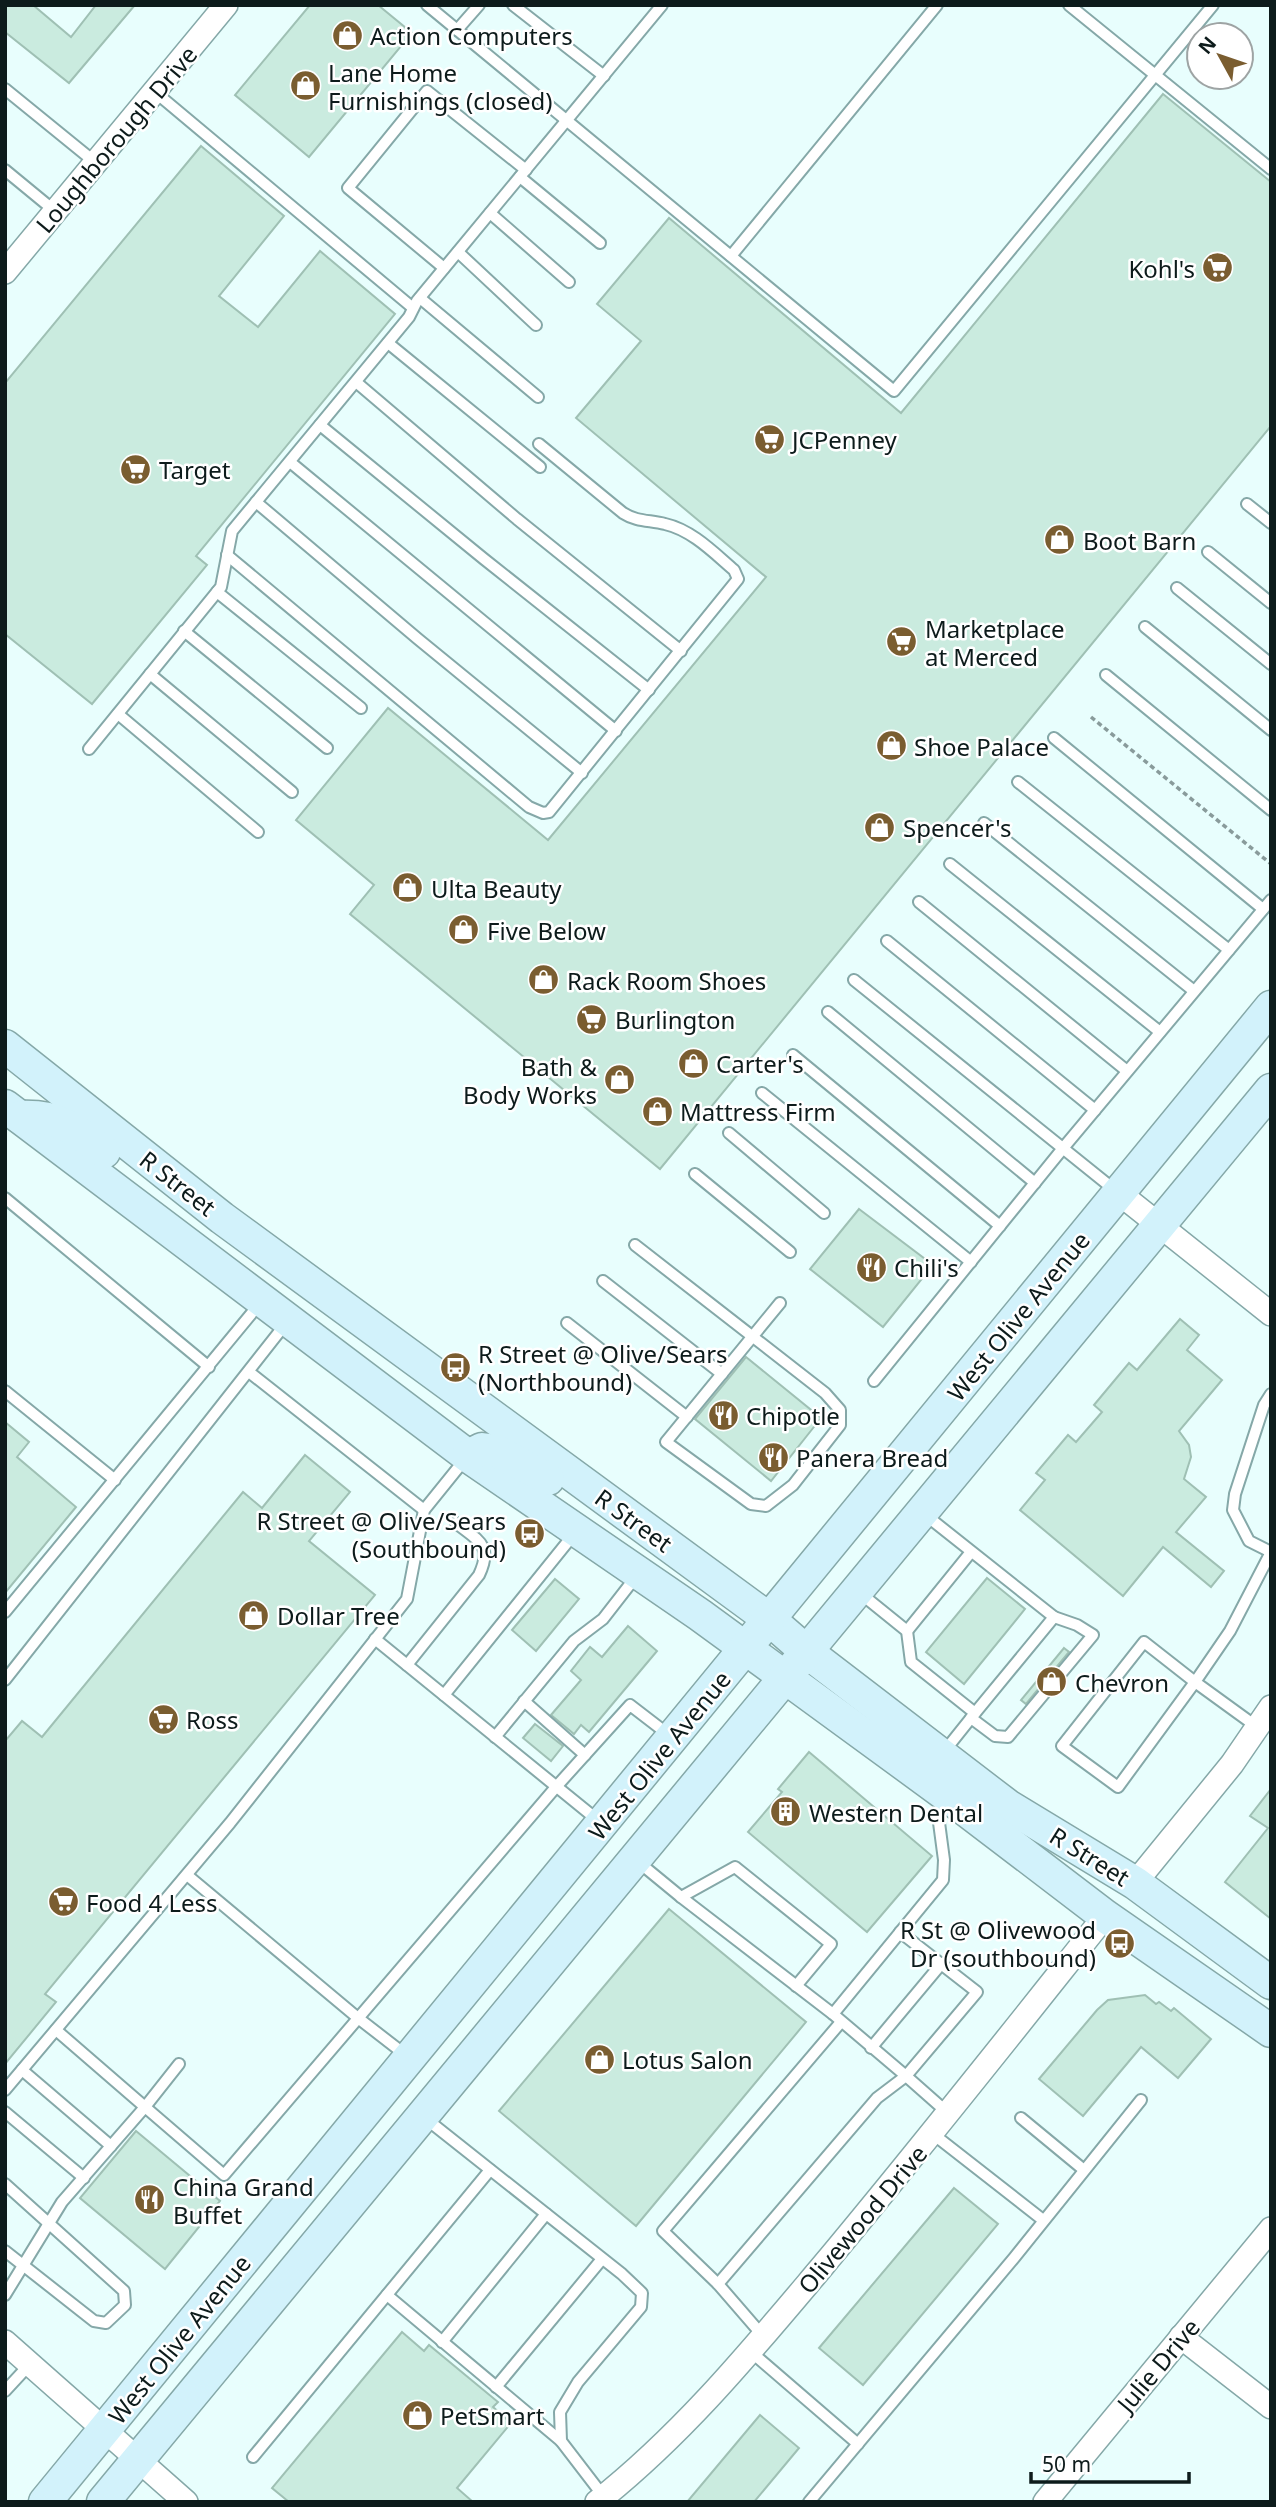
<svg xmlns="http://www.w3.org/2000/svg" width="1276" height="2507" viewBox="0 0 1276 2507" font-family="'Noto Sans',sans-serif">
  <style>
    .building { fill: #caebdf; stroke: #9fc0b4; stroke-width: 2 }
    .lines { fill: none; stroke-linecap: round; stroke-linejoin: round }
    .lane-casing { stroke: #85a8a8; stroke-width: 14 }
    .street-casing { stroke: #85a8a8; stroke-width: 26 }
    .secondary-casing { stroke: #85a8a8; stroke-width: 35 }
    .path { stroke: #899b9b; stroke-width: 3.5; stroke-dasharray: 5 3.5; stroke-linecap: butt }
    .lane { stroke: #fff; stroke-width: 10 }
    .street { stroke: #fff; stroke-width: 23 }
    .secondary { stroke: #d2f2fb; stroke-width: 32 }
    .labels { text-anchor: middle; dominant-baseline: central; stroke-width: 5; stroke-linejoin: round; paint-order: stroke }
    .poi-label { font-size: 24px; fill: #0d1b1b; stroke: #fff; text-anchor: start }
    .street-label { font-size: 24px; fill: #0d1b1b; stroke: #fff }
  </style>
  <rect width="100%" height="100%" fill="#e8fefd"/>
  <g class="building">
    <polygon points="5,5 33,5 71,37 96,5 135,5 69,83 5,32"/>
    <polygon points="310,5 378,5 412,33 309,157 235,95"/>
    <polygon points="1163,94 1271,182 1271,426 660,1169 350,914 374,885 296,820 388,708 548,840 766,577 576,418 641,341 597,304 669,218 901,413"/>
    <polygon points="201,146 284,216 219,296 258,327 320,251 395,314 196,556 207,565 92,704 5,634 5,383"/>
    <polygon points="859,1209 933,1265 883,1327 810,1269"/>
    <polygon points="1180,1319 1199,1335 1187,1350 1222,1380 1179,1431 1189,1445 1191,1457 1184,1479 1206,1497 1176,1532 1224,1571 1211,1587 1163,1547 1123,1596 1020,1510 1045,1480 1036,1473 1068,1435 1076,1442 1102,1412 1094,1405 1129,1363 1137,1370"/>
    <polygon points="746,1357 821,1418 771,1481 695,1419"/>
    <polygon points="5,1422 29,1442 17,1457 76,1507 5,1593"/>
    <polygon points="305,1455 350,1492 309,1541 375,1595 45,1994 56,2002 5,2064 5,1741 22,1721 42,1737 243,1492 262,1508"/>
    <polygon points="987,1578 1025,1609 964,1684 926,1652"/>
    <polygon points="555,1579 579,1599 536,1651 512,1630"/>
    <polygon points="628,1626 657,1651 589,1732 581,1725 574,1734 551,1715 581,1680 571,1671 590,1647 602,1657"/>
    <polygon points="1064,1648 1069,1652 1026,1704 1021,1700"/>
    <polygon points="535,1724 563,1746 551,1761 523,1738"/>
    <polygon points="809,1752 932,1856 867,1932 748,1832 782,1792 778,1789"/>
    <polygon points="1271,1789 1271,1919 1225,1882 1268,1828 1250,1816"/>
    <polygon points="669,1909 806,2022 636,2226 499,2111"/>
    <polygon points="1145,1995 1156,2004 1159,2002 1171,2011 1174,2008 1211,2039 1178,2078 1141,2047 1083,2116 1039,2079 1097,2010 1108,2000"/>
    <polygon points="136,2131 220,2201 165,2269 80,2198"/>
    <polygon points="954,2188 998,2224 863,2385 819,2348"/>
    <polygon points="402,2332 424,2351 429,2345 498,2402 493,2407 511,2423 457,2488 473,2502 289,2502 272,2488"/>
    <polygon points="760,2415 799,2448 754,2502 687,2502"/>
  </g>
  <g class="lines">
    <defs>
      <g id="lane">
        <polyline points="427,5 894,391 1213,5"/>
        <polyline points="513,5 604,76"/>
        <polyline points="1069,5 1271,169"/>
        <polyline points="457,30 479,5"/>
        <polyline points="5,89 96,163"/>
        <polyline points="155,92 413,308"/>
        <polyline points="5,170 56,212"/>
        <polyline points="520,177 600,243"/>
        <polyline points="490,213 569,282"/>
        <polyline points="458,252 536,325"/>
        <polyline points="731,256 937,5"/>
        <polyline points="444,268 348,188 427,91 526,170"/>
        <polyline points="420,298 538,397"/>
        <polyline points="388,343 540,467"/>
        <polyline points="356,382 517,519 681,651"/>
        <polyline points="320,425 484,559 649,690"/>
        <polyline points="290,462 616,731"/>
        <polyline points="256,502 418,639 582,773"/>
        <polyline points="1247,504 1271,523"/>
        <polyline points="1208,552 1271,603"/>
        <path d="M227 555 529 807 543 813 549 812 738 579 734 570C714 553 692 530 665 524 650 520 637 522 623 513L539 444"/>
        <polyline points="1177,588 1271,664"/>
        <polyline points="217,592 361,708"/>
        <polyline points="1145,627 1271,730"/>
        <polyline points="184,631 327,748"/>
        <polyline points="150,674 292,792"/>
        <polyline points="1106,675 1271,810"/>
        <polyline points="118,714 258,832"/>
        <polyline points="1054,738 1263,909"/>
        <polyline points="89,749 221,587 232,531 409,317 417,301 662,5"/>
        <polyline points="1018,782 1229,950"/>
        <polyline points="984,823 1194,991"/>
        <polyline points="950,864 1160,1032"/>
        <polyline points="919,902 1127,1071"/>
        <polyline points="887,941 1095,1110"/>
        <polyline points="854,980 1116,1191"/>
        <polyline points="828,1012 1035,1183"/>
        <polyline points="793,1055 1000,1226"/>
        <polyline points="762,1093 971,1262"/>
        <polyline points="729,1133 824,1213"/>
        <polyline points="695,1174 790,1252"/>
        <polyline points="5,1198 209,1367"/>
        <path d="M635 1245 825 1393 840 1410V1425L793 1485 766 1506 751 1504 666 1442C704 1395 742 1349 780 1303"/>
        <polyline points="603,1281 722,1374"/>
        <polyline points="567,1323 687,1417"/>
        <polyline points="249,1372 424,1510"/>
        <polyline points="874,1381 1064,1147 1271,900"/>
        <polyline points="5,1391 115,1480"/>
        <polyline points="1271,1394 1264,1405 1235,1494 1233,1510 1249,1541 1271,1552"/>
        <polyline points="923,1513 1054,1617 975,1713"/>
        <polyline points="860,1593 907,1631 911,1662 975,1713 943,1753"/>
        <polyline points="5,1612 261,1302"/>
        <polyline points="907,1631 971,1552"/>
        <polyline points="375,1639 600,1822"/>
        <polygon points="1144,1642 1195,1682 1118,1787 1062,1746"/>
        <path d="M407 1665 479 1575C493 1545 479 1541 456 1523"/>
        <polyline points="5,1680 287,1322"/>
        <polyline points="444,1695 574,1534"/>
        <polyline points="524,1701 585,1755"/>
        <polyline points="971,1718 995,1736 1008,1737 1093,1635 1077,1625 1054,1617"/>
        <polyline points="1257,1727 1195,1682 1230,1631 1271,1552"/>
        <polyline points="495,1737 574,1641 603,1619 638,1574"/>
        <polyline points="636,1860 681,1897 833,2014 906,2076 977,1992 900,1932"/>
        <polyline points="187,1875 358,2018 407,2056"/>
        <polyline points="681,1897 735,1867 831,1944 796,1986"/>
        <polyline points="833,2014 943,1880 944,1860 938,1815 947,1801"/>
        <polyline points="56,2030 145,2107 179,2064"/>
        <polyline points="871,2048 942,1963"/>
        <polyline points="22,2070 111,2146"/>
        <polyline points="5,2090 230,1823 407,1599 424,1510 466,1458"/>
        <polyline points="5,2112 84,2178"/>
        <polyline points="425,2118 622,2274 642,2293 641,2307 578,2382 560,2412 561,2441 604,2497"/>
        <polyline points="1021,2118 1084,2170"/>
        <polyline points="933,2134 1043,2220"/>
        <polyline points="5,2184 124,2291 125,2305 106,2323 94,2321 5,2251"/>
        <polyline points="718,2284 663,2231 841,2022"/>
        <polyline points="5,2295 62,2202 145,2107 224,2175 556,1787 630,1705 669,1735"/>
        <polyline points="387,2295 561,2441"/>
        <polyline points="763,2336 718,2284 877,2098 906,2076 949,2114"/>
        <polyline points="442,2342 546,2214"/>
        <polyline points="750,2351 858,2444"/>
        <polyline points="496,2387 602,2259"/>
        <polyline points="5,2391 30,2364"/>
        <polyline points="253,2457 490,2170"/>
        <polyline points="809,2502 1014,2258 1141,2100"/>
      </g>
      <g id="street">
        <polyline points="5,272 226,5"/>
        <polyline points="1119,1193 1271,1314"/>
        <polyline points="1135,1883 1232,1764 1271,1707"/>
        <polyline points="1181,2337 1271,2407"/>
        <polyline points="5,2342 186,2502"/>
        <path d="M597 2502C683 2434 751 2351 821 2268 918 2152 1011 2034 1105 1916"/>
        <polyline points="1045,2502 1271,2229"/>
      </g>
      <g id="secondary">
        <polyline points="5,1046 222,1218 769,1619 807,1652 1008,1806 1135,1883 1271,1983"/>
        <polyline points="5,1106 468,1456 700,1615 949,1797 1105,1916 1271,2031"/>
        <path d="M20 1117C59 1115 75 1129 104 1152"/>
        <polyline points="468,1456 482,1449 497,1451 548,1479"/>
        <polyline points="45,2502 1271,1007"/>
        <polyline points="103,2502 1271,1090"/>
      </g>
    </defs>
    <use href="#lane" class="lane-casing"/>
    <use href="#street" class="street-casing"/>
    <use href="#secondary" class="secondary-casing"/>
    <polyline class="path" points="1091,717 1271,864"/>
    <use href="#lane" class="lane"/>
    <use href="#street" class="street"/>
    <use href="#secondary" class="secondary"/>
  </g>
  <defs>
    <symbol id="shop-disc" viewBox="-11 -11 22 22"><circle r="9.5" fill="#7a5d30" stroke="#fff"/><path d="M-5-2.5h2.3a2.7 3.5 0 0 1 5.4 0H5L5.5 6h-11ZM-1.5-2.5h3a1.5 2.3 0 0 0-3 0Z" fill="#fff"/></symbol>
    <symbol id="supermarket-disc" viewBox="-11 -11 22 22"><circle r="9.5" fill="#7a5d30" stroke="#fff"/><path d="M-6-5.5h2.5l.6 2H6L4.5 2H-2.5L-4.4-4H-6ZM-1.5 3.2a1.3 1.3 0 1 0 .1 0ZM3 3.2a1.3 1.3 0 1 0 .1 0Z" fill="#fff"/></symbol>
    <symbol id="restaurant-disc" viewBox="-11 -11 22 22"><circle r="9.5" fill="#7a5d30" stroke="#fff"/><path d="M-5-6h1v4h1v-4h1v4h1v-4h1v5L-1.5 .5V6h-2V.5L-5-1ZM5-6V6H3V1.5H1.5Q1.5-4 5-6Z" fill="#fff"/></symbol>
    <symbol id="bus-disc" viewBox="-11 -11 22 22"><circle r="9.5" fill="#7a5d30" stroke="#fff"/><path d="M-5-6H5V4H4V6H2V4H-2V6H-4V4H-5ZM-3.5-4V0h7V-4ZM-3.5 1.2v1.5H-2V1.2ZM2 1.2v1.5H3.5V1.2Z" fill="#fff"/></symbol>
    <symbol id="building-disc" viewBox="-11 -11 22 22"><circle r="9.5" fill="#7a5d30" stroke="#fff"/><path d="M-4-6H4V6H1V3H-1V6H-4ZM-2.5-4.3h1.7v1.8h-1.7ZM.8-4.3h1.7v1.8H.8ZM-2.5-1h1.7V.8h-1.7ZM.8-1h1.7V.8H.8Z" fill="#fff"/></symbol>
  </defs>
  <g fill-rule="evenodd">
    <use href="#shop-disc" x="330" y="18" width="35" height="35"/>
    <use href="#shop-disc" x="288" y="68" width="35" height="35"/>
    <use href="#supermarket-disc" x="1200" y="250" width="35" height="35"/>
    <use href="#supermarket-disc" x="752" y="422" width="35" height="35"/>
    <use href="#supermarket-disc" x="118" y="452" width="35" height="35"/>
    <use href="#shop-disc" x="1042" y="522" width="35" height="35"/>
    <use href="#supermarket-disc" x="884" y="624" width="35" height="35"/>
    <use href="#shop-disc" x="874" y="728" width="35" height="35"/>
    <use href="#shop-disc" x="862" y="810" width="35" height="35"/>
    <use href="#shop-disc" x="390" y="870" width="35" height="35"/>
    <use href="#shop-disc" x="446" y="912" width="35" height="35"/>
    <use href="#shop-disc" x="526" y="962" width="35" height="35"/>
    <use href="#supermarket-disc" x="574" y="1002" width="35" height="35"/>
    <use href="#shop-disc" x="676" y="1046" width="35" height="35"/>
    <use href="#shop-disc" x="602" y="1062" width="35" height="35"/>
    <use href="#shop-disc" x="640" y="1094" width="35" height="35"/>
    <use href="#restaurant-disc" x="854" y="1250" width="35" height="35"/>
    <use href="#bus-disc" x="438" y="1350" width="35" height="35"/>
    <use href="#restaurant-disc" x="706" y="1398" width="35" height="35"/>
    <use href="#restaurant-disc" x="756" y="1440" width="35" height="35"/>
    <use href="#bus-disc" x="512" y="1516" width="35" height="35"/>
    <use href="#shop-disc" x="236" y="1598" width="35" height="35"/>
    <use href="#shop-disc" x="1034" y="1664" width="35" height="35"/>
    <use href="#supermarket-disc" x="146" y="1702" width="35" height="35"/>
    <use href="#building-disc" x="768" y="1794" width="35" height="35"/>
    <use href="#supermarket-disc" x="46" y="1884" width="35" height="35"/>
    <use href="#bus-disc" x="1102" y="1926" width="35" height="35"/>
    <use href="#shop-disc" x="582" y="2042" width="35" height="35"/>
    <use href="#restaurant-disc" x="132" y="2182" width="35" height="35"/>
    <use href="#shop-disc" x="400" y="2398" width="35" height="35"/>
  </g>
  <g class="labels">
    <g class="poi-label">
      <text x="370" y="35">Action Computers</text>
      <text x="328" y="72">Lane Home<tspan x="328" dy="28">Furnishings (closed)</tspan></text>
      <text x="1195" y="268" text-anchor="end">Kohl's</text>
      <text x="792" y="439">JCPenney</text>
      <text x="159" y="469">Target</text>
      <text x="1083" y="540">Boot Barn</text>
      <text x="925" y="628">Marketplace<tspan x="925" dy="28">at Merced</tspan></text>
      <text x="914" y="746">Shoe Palace</text>
      <text x="903" y="827">Spencer's</text>
      <text x="431" y="888">Ulta Beauty</text>
      <text x="487" y="930">Five Below</text>
      <text x="567" y="980">Rack Room Shoes</text>
      <text x="615" y="1019">Burlington</text>
      <text x="716" y="1063">Carter's</text>
      <text x="597" y="1066" text-anchor="end">Bath &amp;<tspan x="597" dy="28">Body Works</tspan></text>
      <text x="680" y="1111">Mattress Firm</text>
      <text x="894" y="1267">Chili's</text>
      <text x="478" y="1353">R Street @ Olive/Sears<tspan x="478" dy="28">(Northbound)</tspan></text>
      <text x="746" y="1415">Chipotle</text>
      <text x="796" y="1457">Panera Bread</text>
      <text x="506" y="1520" text-anchor="end">R Street @ Olive/Sears<tspan x="506" dy="28">(Southbound)</tspan></text>
      <text x="277" y="1615">Dollar Tree</text>
      <text x="1075" y="1682">Chevron</text>
      <text x="186" y="1719">Ross</text>
      <text x="809" y="1812">Western Dental</text>
      <text x="86" y="1902">Food 4 Less</text>
      <text x="1096" y="1929" text-anchor="end">R St @ Olivewood<tspan x="1096" dy="28">Dr (southbound)</tspan></text>
      <text x="622" y="2059">Lotus Salon</text>
      <text x="173" y="2186">China Grand<tspan x="173" dy="28">Buffet</tspan></text>
      <text x="440" y="2415">PetSmart</text>
    </g>
    <g class="street-label">
      <text transform="translate(116 139) rotate(-50)">Loughborough Drive</text>
      <text transform="translate(178 1183) rotate(38)">R Street</text>
      <text transform="translate(1018 1316) rotate(-51)">West Olive Avenue</text>
      <text transform="translate(634 1520) rotate(36)">R Street</text>
      <text transform="translate(659 1755) rotate(-51)">West Olive Avenue</text>
      <text transform="translate(1090 1856) rotate(32)">R Street</text>
      <text transform="translate(862 2219) rotate(-50)">Olivewood Drive</text>
      <text transform="translate(179 2339) rotate(-51)">West Olive Avenue</text>
      <text transform="translate(1158 2365) rotate(-50)">Julie Drive</text>
    </g>
  </g>
  <rect width="1276" height="2507" fill="none" stroke="#0d1b1b" stroke-width="14"/>
  <g transform="translate(1220 56) rotate(310)"><circle r="33" fill="#ffffff" stroke="#9ea4a4" stroke-width="2"/>
  <path d="M0-5L12 26L0 18L-12 26Z" fill="#7a5d30"/>
  <text y="-10" font-size="19" font-weight="bold" text-anchor="middle" fill="#0d1b1b">N</text>
  </g>
  <path d="M1031 2472v10h158v-10" fill="none" stroke="#0d1b1b" stroke-width="3.5"/>
  <text x="1042" y="2472" font-size="21" fill="#0d1b1b" stroke="#ffffff" stroke-width="5" paint-order="stroke">50 m</text>
</svg>
